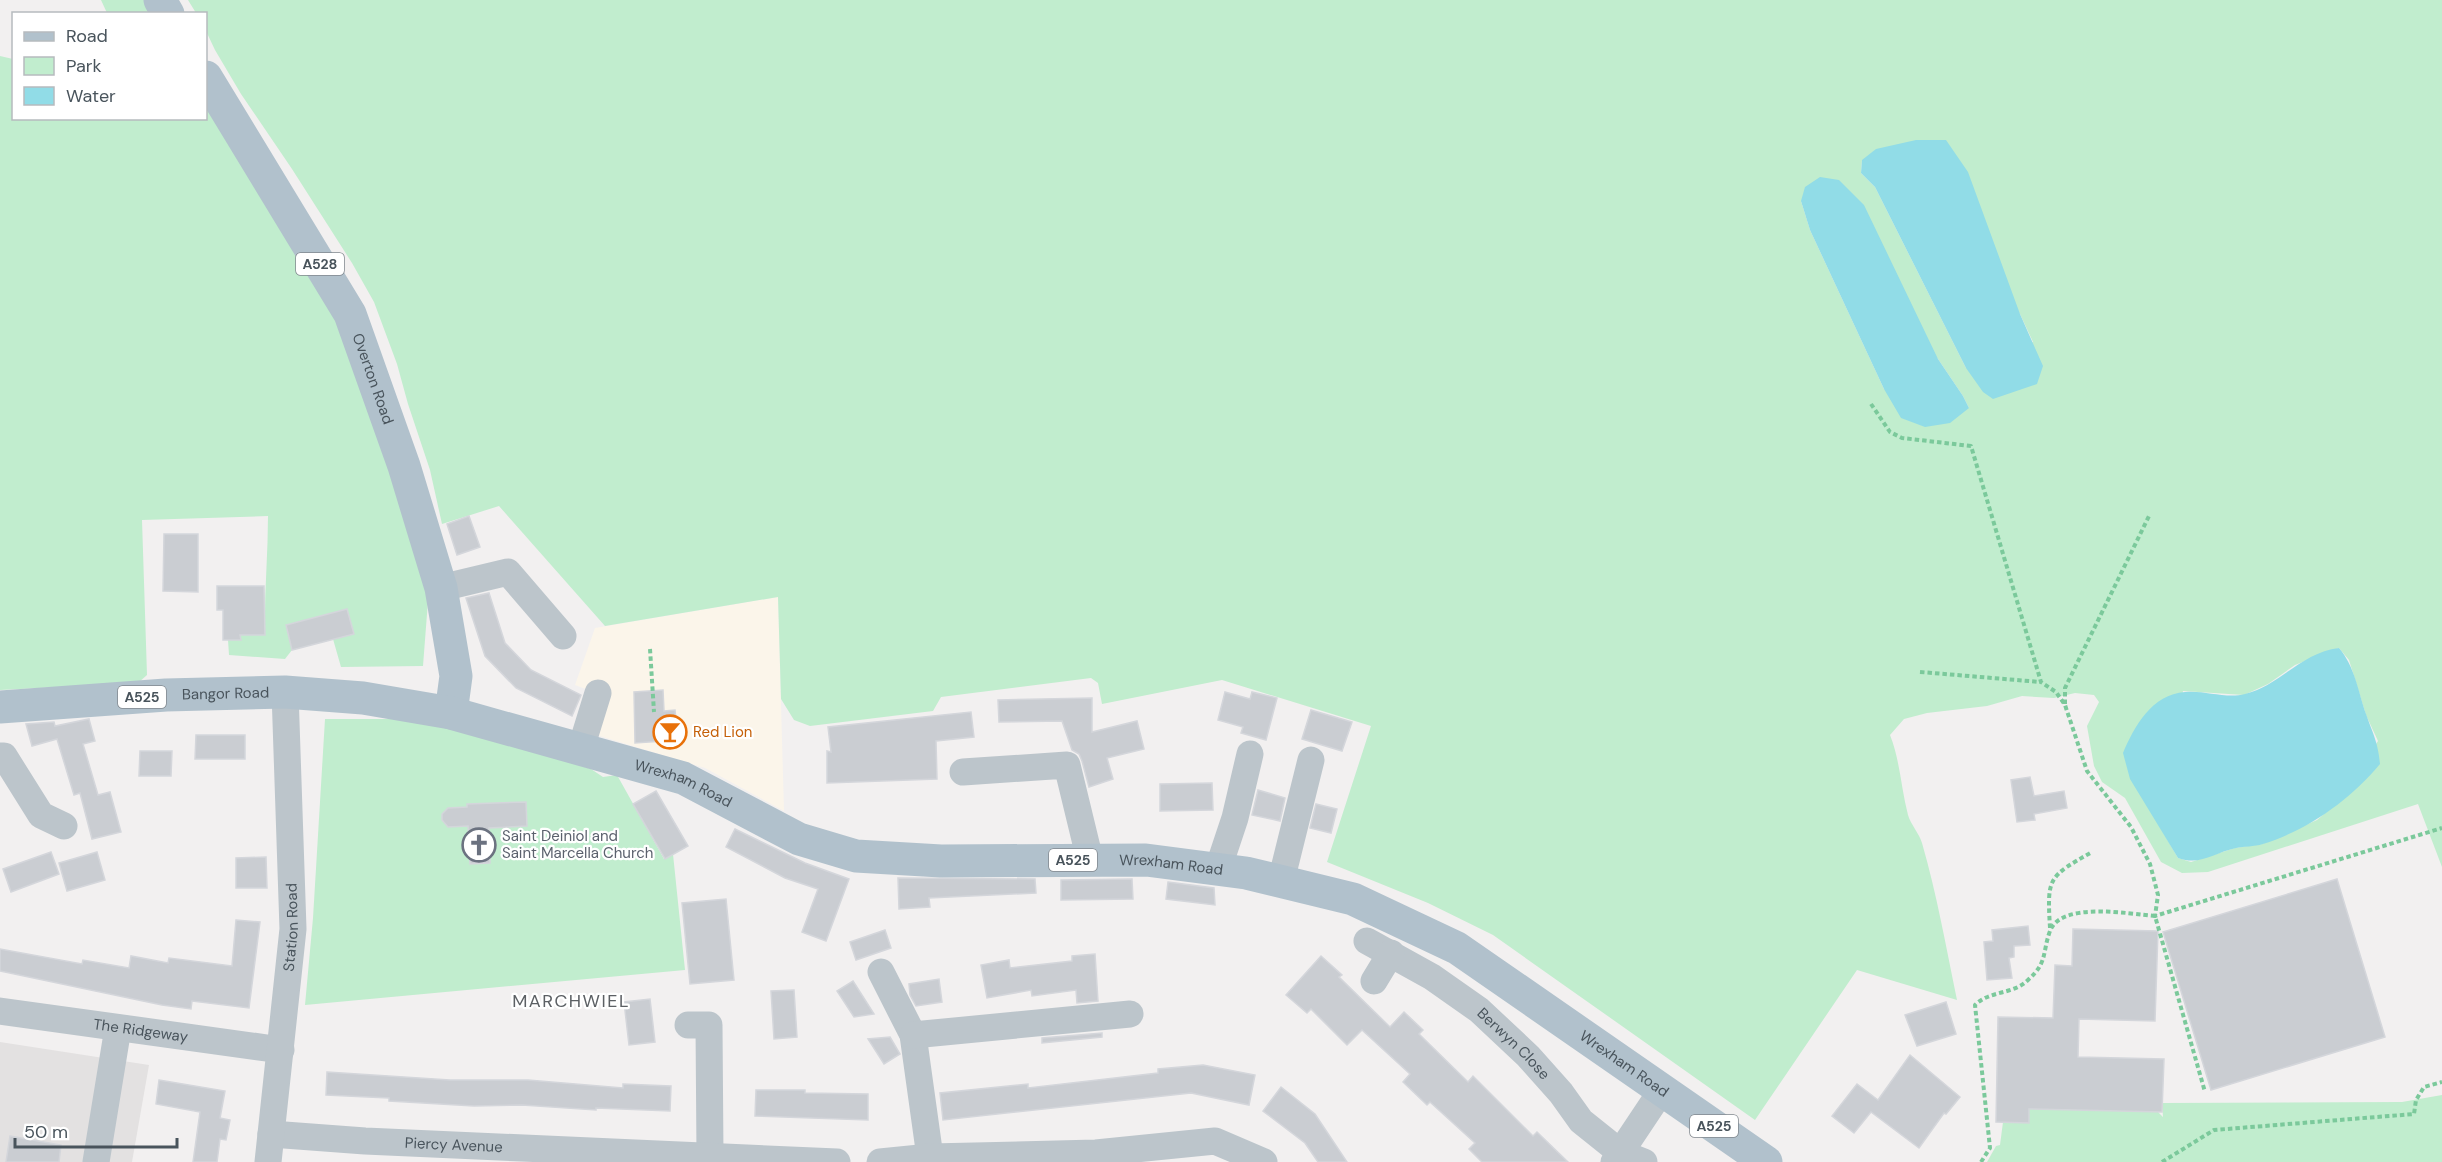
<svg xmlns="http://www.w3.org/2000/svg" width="2442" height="1162" viewBox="0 0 2442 1162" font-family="'DM Sans',sans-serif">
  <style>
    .commercial { fill: #fbf5ea }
    .education { fill: #e3e1e1 }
    .green { fill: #c1edce; fill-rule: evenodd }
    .water { fill: #91dce7 }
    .building { fill: #cacdd2; stroke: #d4d6db; stroke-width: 1.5 }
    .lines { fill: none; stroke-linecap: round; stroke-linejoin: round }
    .path { stroke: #7bc99b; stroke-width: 4; stroke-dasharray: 4.5 3; stroke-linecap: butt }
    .minor { stroke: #bcc5cb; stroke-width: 27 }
    .major { stroke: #b1c1cc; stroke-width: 33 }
    .labels { text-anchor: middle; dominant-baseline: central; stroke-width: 4.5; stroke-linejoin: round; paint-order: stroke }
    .shield { fill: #fff; stroke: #80878d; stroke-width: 1.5 }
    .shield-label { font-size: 14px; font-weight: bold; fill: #49545c }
    .street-label { font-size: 15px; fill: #49545c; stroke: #fff }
    .food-label { font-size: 15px; fill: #c56008; stroke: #fff; text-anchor: start }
    .worship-label { font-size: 15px; fill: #5b616d; stroke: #fff; text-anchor: start }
    .quarter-label { font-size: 18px; letter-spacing: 1.5px; fill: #5c6064; stroke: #fff }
  </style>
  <rect width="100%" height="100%" fill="#f2f0f0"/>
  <polygon class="commercial" points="778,597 784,811 705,768 577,729 591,691 575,685 595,628"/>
  <polygon class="education" points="0,1042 149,1065 132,1162 0,1162"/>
  <g class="green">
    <polygon points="101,0 149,0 156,13 107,13"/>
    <path d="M188 0H2442V867L2418 804 2208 872 2182 873 2161 862 2125 798 2102 782 2094 766 2087 726 2099 702 2094 695 2075 693 2054 698 2022 696 1987 706 1927 713 1904 719 1890 735C1900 760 1901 788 1908 815 1911 825 1919 833 1922 843 1937 895 1946 947 1957 1000L1857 970 1755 1120 1493 935 1428 903 1327 862 1371 726 1222 680 1102 704 1098 683 1091 678 941 697 933 711 810 726 794 720 781 699 778 597 605 626 499 506 442 524 430 470 408 404 397 364 374 302 352 263 292 169 241 94 215 50 206 31V14L196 13ZM1862 160 2020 314 2033 342 1966 368 1875 187 1861 173ZM1801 201 1938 359 1963 396 1969 408 1884 389 1810 230ZM2339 648 2349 660 2366 715 2378 741 2338 802 2317 820 2262 844 2235 848 2191 862 2178 858 2157 822 2183 691 2244 695 2268 684 2295 665Z"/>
    <path d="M0 56 13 59 14 118H206V101L326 289 430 575 423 666 341 667 333 639 354 634 347 609 286 625 292 650 285 659 229 655 228 640H240V635H265C264 595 268 556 268 516L142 520 147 675 138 683 0 690Z"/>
    <polygon points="325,719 428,719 591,769 603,777 617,775 664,859 673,854 685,970 305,1005 313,918"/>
    <polygon points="2442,1095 2442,1162 1987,1162 1996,1146 2000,1145 2003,1122 2029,1123 2029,1109 2158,1112 2163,1117 2162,1103 2402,1102"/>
  </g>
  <g class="water">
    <polygon points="1916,140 1946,140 1968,172 2020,314 2043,366 2037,384 1993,399 1983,392 1966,368 1875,187 1861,173 1862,160 1876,149"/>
    <polygon points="1820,177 1839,180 1864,205 1938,359 1963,396 1969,408 1950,423 1925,427 1901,418 1884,389 1810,230 1801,201 1805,187"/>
    <path d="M2339 648C2355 667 2358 691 2366 714 2373 734 2378 742 2380 764 2350 800 2308 830 2263 844 2254 847 2244 846 2236 848 2213 853 2201 866 2178 858L2130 779 2123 753C2134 727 2152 694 2185 692 2204 690 2226 699 2245 694 2279 686 2302 652 2339 648Z"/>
  </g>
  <g class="building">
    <polygon points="469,516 480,547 457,555 447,524"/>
    <polygon points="164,534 198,534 198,592 163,591"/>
    <polygon points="217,586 264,586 265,635 240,635 241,640 223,640 223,610 217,610"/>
    <polygon points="489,593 505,643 531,670 581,695 572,716 516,688 485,656 466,598"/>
    <polygon points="347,609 354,634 292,650 286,625"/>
    <polygon points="663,690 664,711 675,710 678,740 635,743 634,692"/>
    <polygon points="1225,692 1250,699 1252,692 1277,698 1266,740 1241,733 1243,727 1218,720"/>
    <polygon points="1092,698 1092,732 1137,721 1144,749 1107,758 1113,779 1089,787 1082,761 1079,754 1072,750 1062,721 999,722 998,700"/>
    <polygon points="1311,710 1352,722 1342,751 1302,739"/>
    <polygon points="971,712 974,737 936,741 937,779 827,783 827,751 831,752 828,727"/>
    <polygon points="89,719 95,741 83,744 98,795 110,792 121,832 92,839 80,793 74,795 57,739 32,746 26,724 54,722 55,726"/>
    <polygon points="196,735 245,735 245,759 195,759"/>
    <polygon points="140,751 172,751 171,776 139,776"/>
    <polygon points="2030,777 2034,796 2064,791 2067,808 2034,814 2035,820 2017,822 2011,780"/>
    <polygon points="1212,783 1213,810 1160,811 1160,784"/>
    <polygon points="1258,790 1285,798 1280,821 1252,815"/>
    <polygon points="656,791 688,846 665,859 633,804"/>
    <polygon points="526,802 527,826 489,828 490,863 470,864 468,826 448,827 442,820 442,814 448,808 467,807 467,804"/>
    <polygon points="1316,804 1337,809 1331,833 1310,828"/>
    <polygon points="735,829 805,863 849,879 826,941 802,932 818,889 785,878 726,847"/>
    <polygon points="51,852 59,874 11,892 3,869"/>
    <polygon points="97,852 105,880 67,891 59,863"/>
    <polygon points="266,857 267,888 236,888 236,858"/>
    <polygon points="898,878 1035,879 1036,893 929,898 930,907 899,909"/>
    <polygon points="1132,879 1133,899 1061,900 1061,880"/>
    <polygon points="2337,879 2385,1037 2211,1090 2163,932"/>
    <polygon points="1168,882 1214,888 1215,905 1166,899"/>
    <polygon points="726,899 734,980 690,984 682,903"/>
    <polygon points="236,920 260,922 249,1008 192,1001 191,1009 162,1005 0,971 0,949 82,964 83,960 129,968 131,956 168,963 169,958 232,966"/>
    <polygon points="2028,926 2030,945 2014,946 2014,957 2009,958 2012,978 1987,980 1984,942 1993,941 1992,930"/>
    <polygon points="2073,929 2158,931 2155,1021 2079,1019 2078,1057 2164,1059 2162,1112 2029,1109 2029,1123 1996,1122 1998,1017 2053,1018 2055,965 2072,966"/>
    <polygon points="885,930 891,948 856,960 850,942"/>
    <polygon points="1095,954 1098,1001 1077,1003 1076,990 1032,996 1031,990 987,998 981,965 1009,960 1010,968 1072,961 1072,956"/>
    <polygon points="1321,956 1342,975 1339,977 1390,1027 1404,1012 1423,1030 1419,1034 1468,1082 1473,1076 1533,1136 1537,1132 1568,1162 1482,1162 1469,1149 1475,1143 1430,1102 1427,1105 1403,1082 1410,1074 1362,1030 1347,1045 1311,1009 1307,1013 1286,995"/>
    <polygon points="939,979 942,1002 916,1006 910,995 909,984"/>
    <polygon points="853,981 874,1014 854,1017 837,991"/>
    <polygon points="794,990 797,1037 774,1039 771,991"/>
    <polygon points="650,999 655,1042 629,1045 624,1002"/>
    <polygon points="1946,1002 1956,1034 1917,1046 1905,1015"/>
    <polygon points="1102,1033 1102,1037 1042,1043 1042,1038"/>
    <polygon points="890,1037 900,1054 884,1064 868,1039"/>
    <polygon points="1910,1055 1960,1097 1946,1114 1944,1113 1919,1148 1871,1112 1854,1133 1832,1116 1857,1084 1878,1100"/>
    <polygon points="1203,1065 1255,1075 1249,1105 1191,1093 943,1120 940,1093 1028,1084 1028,1088 1158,1073 1158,1069"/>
    <polygon points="327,1072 450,1080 528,1080 623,1088 623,1084 671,1086 670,1111 596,1108 596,1110 522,1105 474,1106 389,1101 389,1098 326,1095"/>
    <polygon points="159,1080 225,1091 220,1118 230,1120 226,1140 220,1139 217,1162 193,1162 200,1112 156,1104"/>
    <polygon points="1281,1087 1315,1114 1347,1162 1318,1162 1305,1143 1263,1111"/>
    <polygon points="756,1090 805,1090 805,1093 868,1094 868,1120 755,1116"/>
    <polygon points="10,1136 61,1145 59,1162 6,1162"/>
  </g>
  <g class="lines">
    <g class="path">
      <polyline points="1871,404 1890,432 1902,438 1971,446 2041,682 2056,692 2065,705 2087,771 2131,827 2150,864 2158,895 2155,916 2442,828"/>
      <polyline points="650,649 654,712"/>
      <polyline points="1920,672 2041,682"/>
      <polyline points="2065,704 2065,688 2150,514"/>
      <path d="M2050 928C2047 877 2048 877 2092 852"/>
      <path d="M1981 1162 1990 1148 1975 1005C1990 990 2013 995 2028 980 2048 962 2042 953 2050 931 2061 901 2130 914 2155 916L2205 1092"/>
      <polyline points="2162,1162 2214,1130 2414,1114 2416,1100 2424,1087 2442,1082"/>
    </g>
    <g class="minor">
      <polyline points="441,588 508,572 563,636"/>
      <polyline points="581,748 598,693"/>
      <polyline points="0,756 4,756 41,815 64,826"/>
      <polyline points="963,772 1067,765 1090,860"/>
      <polyline points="1218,869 1235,818 1250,754"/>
      <polyline points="1281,881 1311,760"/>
      <path id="s1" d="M1367 941 1432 977 1479 1010 1528 1056 1561 1093 1581 1121 1621 1153 1644 1162"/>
      <polyline points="881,972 913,1035 930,1157"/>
      <polyline points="1374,981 1391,953"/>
      <path id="s2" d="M0 1011 281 1050"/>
      <polyline points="688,1025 709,1025 710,1156"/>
      <polyline points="913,1035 1130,1014"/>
      <path id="s3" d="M271 1134 365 1141 837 1162"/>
      <polyline points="96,1162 118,1028"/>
      <path id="s4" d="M268 1162 293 929 285 692"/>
      <polyline points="880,1162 930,1157 1096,1153 1215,1141 1264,1162"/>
      <polyline points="1614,1162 1662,1090"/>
    </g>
    <g class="major">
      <polyline points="160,0 168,14"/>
      <path id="s5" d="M206 77 350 314 404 466 441 588 456 676 451 713"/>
      <path id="s6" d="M0 707 166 695 285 692 363 698 451 713 683 778 799 839 856 856 941 861 1146 860 1246 873 1353 899 1457 948 1766 1162"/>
    </g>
  </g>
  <defs>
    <symbol id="bar-ring" viewBox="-11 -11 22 22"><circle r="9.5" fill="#fff" stroke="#e8710a" stroke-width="1.5"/><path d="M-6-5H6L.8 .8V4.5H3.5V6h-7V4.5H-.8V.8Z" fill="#e8710a"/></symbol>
    <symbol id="church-ring" viewBox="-11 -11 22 22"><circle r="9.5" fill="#fff" stroke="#6b7280" stroke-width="1.5"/><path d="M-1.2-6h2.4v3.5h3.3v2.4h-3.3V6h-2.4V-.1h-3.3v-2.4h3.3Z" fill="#6b7280"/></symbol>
  </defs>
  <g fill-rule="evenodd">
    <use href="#bar-ring" x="651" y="713" width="38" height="38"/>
    <use href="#church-ring" x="460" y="826" width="38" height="38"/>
  </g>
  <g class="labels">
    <g class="shield">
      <rect x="296" y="253" width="48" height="22" rx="4.5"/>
      <rect x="118" y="686" width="48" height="22" rx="4.5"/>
      <rect x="1049" y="849" width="48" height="22" rx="4.5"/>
      <rect x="1690" y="1115" width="48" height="22" rx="4.5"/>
    </g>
    <g class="shield-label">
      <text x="320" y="264">A528</text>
      <text x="142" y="697">A525</text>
      <text x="1073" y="860">A525</text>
      <text x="1714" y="1126">A525</text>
    </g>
    <g class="street-label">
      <text stroke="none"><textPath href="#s5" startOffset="346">Overton Road</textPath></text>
      <text stroke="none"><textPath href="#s6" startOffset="226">Bangor Road</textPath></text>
      <text stroke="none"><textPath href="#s6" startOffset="696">Wrexham Road</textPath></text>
      <text stroke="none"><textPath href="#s6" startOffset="1200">Wrexham Road</textPath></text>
      <text stroke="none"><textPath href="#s4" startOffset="236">Station Road</textPath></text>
      <text stroke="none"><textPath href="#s2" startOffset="142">The Ridgeway</textPath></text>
      <text stroke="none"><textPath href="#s1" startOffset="180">Berwyn Close</textPath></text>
      <text stroke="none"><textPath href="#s6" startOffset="1704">Wrexham Road</textPath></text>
      <text stroke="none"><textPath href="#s3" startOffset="183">Piercy Avenue</textPath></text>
    </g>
    <g class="food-label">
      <text x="693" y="732">Red Lion</text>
    </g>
    <g class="worship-label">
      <text x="502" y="836">Saint Deiniol and<tspan x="502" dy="17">Saint Marcella Church</tspan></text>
    </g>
    <g class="quarter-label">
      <text x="571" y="1001">MARCHWIEL</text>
    </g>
  </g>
  <rect x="12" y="12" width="195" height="108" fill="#ffffff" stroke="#b6bbbe" stroke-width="1.5"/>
  <rect x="24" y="32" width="30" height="9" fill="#b1c1cc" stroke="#b6bbbe" stroke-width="1.5"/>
  <text x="66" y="42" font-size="18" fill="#49545c">Road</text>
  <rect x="24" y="57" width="30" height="18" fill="#c1edce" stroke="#b6bbbe" stroke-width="1.5"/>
  <text x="66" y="72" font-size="18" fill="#49545c">Park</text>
  <rect x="24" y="87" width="30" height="18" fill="#91dce7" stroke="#b6bbbe" stroke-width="1.5"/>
  <text x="66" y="102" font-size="18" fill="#49545c">Water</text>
  <path d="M15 1138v9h162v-9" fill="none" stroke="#49545c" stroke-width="3"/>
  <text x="24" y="1138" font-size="18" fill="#49545c" stroke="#ffffff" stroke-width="4.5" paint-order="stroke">50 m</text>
</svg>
